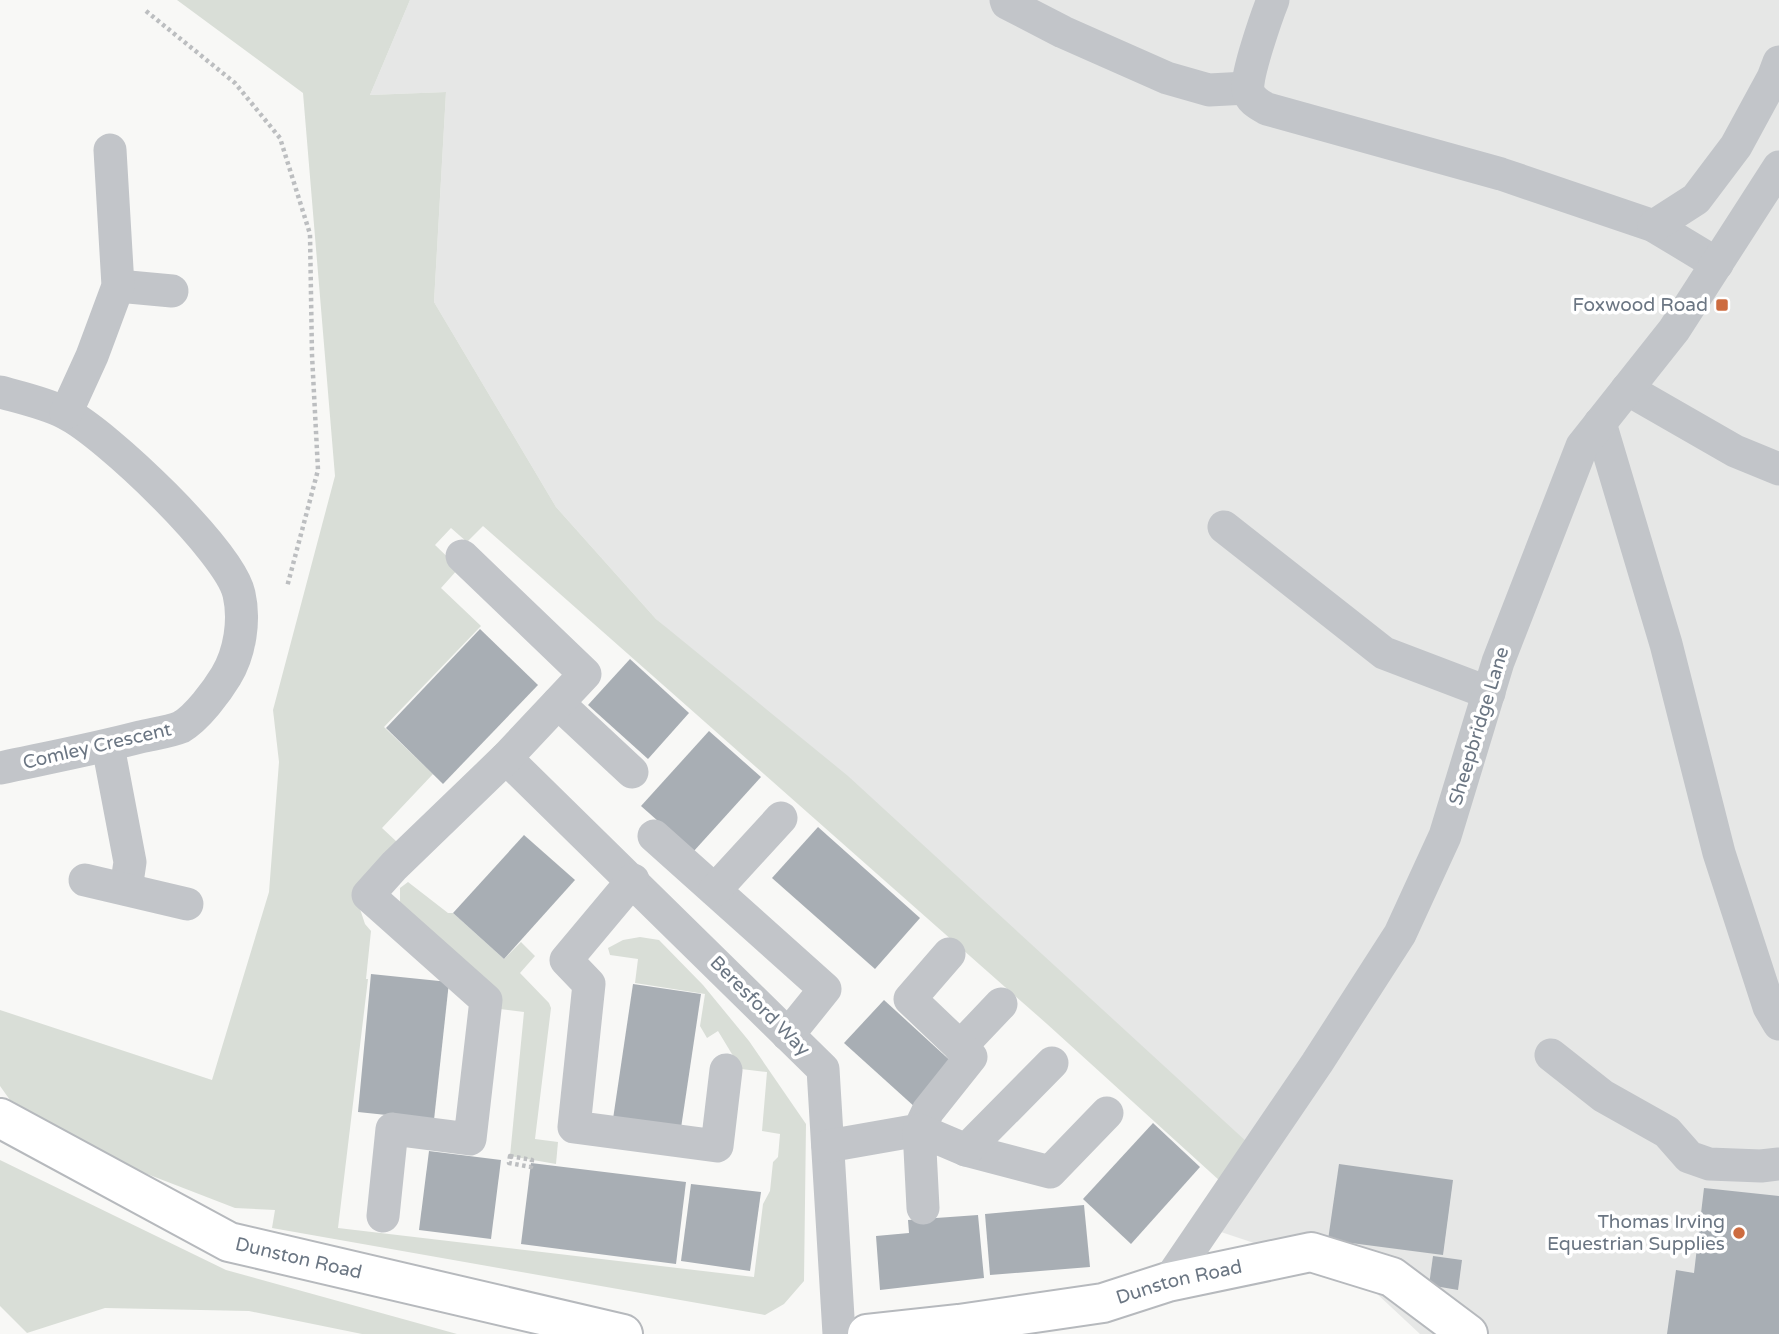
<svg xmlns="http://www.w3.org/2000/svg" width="1779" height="1334" viewBox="0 0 1779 1334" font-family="'Varela Round',sans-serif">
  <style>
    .built { fill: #e6e7e6 }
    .green { fill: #d9ded7 }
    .building { fill: #a8aeb4 }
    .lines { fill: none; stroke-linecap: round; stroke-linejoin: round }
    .major-casing { stroke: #b6b9bd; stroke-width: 42 }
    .path { stroke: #bcbec0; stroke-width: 4.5; stroke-dasharray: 3.5 3.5; stroke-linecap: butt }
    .minor { stroke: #c2c5c9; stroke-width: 33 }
    .major { stroke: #fff; stroke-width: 38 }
    .poi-dot { fill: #cd6c40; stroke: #fff; stroke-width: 2.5 }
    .labels { text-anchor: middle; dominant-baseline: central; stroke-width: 7; stroke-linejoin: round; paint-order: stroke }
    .poi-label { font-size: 19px; fill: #6b7683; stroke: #fff; text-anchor: end }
    .street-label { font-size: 19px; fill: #6b7683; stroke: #fff }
  </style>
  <rect width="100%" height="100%" fill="#f8f8f6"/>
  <polygon class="built" points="410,0 1779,0 1779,1334 1420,1334 1360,1278 1221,1232 1247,1143 656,619 556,507 434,302 446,92 370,95"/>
  <g class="green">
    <polygon points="177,0 410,0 370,95 446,92 434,302 556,507 656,619 848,776 1248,1143 1220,1181 1047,1024 483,526 467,542 451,528 435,545 459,568 441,588 481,626 384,727 433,774 382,828 397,842 360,909 365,924 371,931 366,979 368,979 338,1228 754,1277 763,1204 770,1191 773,1162 778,1157 780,1134 762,1131 767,1072 741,1069 718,1031 707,1038 700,1026 705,994 635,983 638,959 610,955 608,948 623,940 640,937 659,940 703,985 749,1041 806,1124 804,1281 784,1304 765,1315 272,1228 275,1210 235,1208 129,1167 10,1100 0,1086 0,1010 212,1080 269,892 279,762 273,710 335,476 303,93"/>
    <polygon points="408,882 448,913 453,913 504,959 521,942 535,956 520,973 549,1003 551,1008 535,1139 558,1142 556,1164 510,1156 524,1012 500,1009 400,905 400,888"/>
    <polygon points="0,1160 226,1270 457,1334 362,1334 249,1311 105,1308 27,1333 0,1306"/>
  </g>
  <g class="building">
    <polygon points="480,629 538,685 443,784 386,728"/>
    <polygon points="630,659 689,713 648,759 588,705"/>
    <polygon points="709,731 761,777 693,852 641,806"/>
    <polygon points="818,827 920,918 875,969 772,878"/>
    <polygon points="524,835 575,880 504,959 453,913"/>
    <polygon points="371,974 449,982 434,1120 358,1112"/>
    <polygon points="633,984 701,994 681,1128 613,1119"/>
    <polygon points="884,1000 955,1065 916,1108 844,1043"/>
    <polygon points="1153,1123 1200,1167 1131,1244 1083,1199"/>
    <polygon points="429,1151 501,1160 491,1239 419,1230"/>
    <polygon points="531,1163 686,1182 676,1264 521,1244"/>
    <polygon points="1339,1164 1453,1180 1443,1255 1328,1240"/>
    <polygon points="691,1184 761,1192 750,1271 681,1261"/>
    <polygon points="1704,1188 1779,1196 1779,1334 1667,1334 1676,1270 1694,1273"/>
    <polygon points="1084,1205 1090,1267 990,1275 985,1214"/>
    <polygon points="978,1215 984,1278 880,1290 876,1236 909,1233 908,1220"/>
    <polygon points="1433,1256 1462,1260 1458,1290 1429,1285"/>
  </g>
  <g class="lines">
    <defs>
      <g id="major">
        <path id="s1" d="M0 1118 229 1242 623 1334"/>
        <path id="s2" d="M867 1334 959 1324 1103 1303 1168 1282 1311 1252 1392 1277 1468 1334"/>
      </g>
    </defs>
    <use href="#major" class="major-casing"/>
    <g class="path">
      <polyline points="146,11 235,83 280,138 310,234 312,355 318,470 287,587"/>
      <polygon points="510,1156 532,1160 531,1167 509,1163"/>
    </g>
    <g class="minor">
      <polyline points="1006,0 1007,3 1063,32 1167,78 1209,90 1247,88"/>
      <path d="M1273 0C1267 15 1245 78 1248 90 1250 100 1258 104 1267 109L1501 174 1654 226 1717 264"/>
      <polyline points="1654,226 1696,199 1736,146 1773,78 1779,62"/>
      <polyline points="118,286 172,291"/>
      <polyline points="1627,389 1735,451 1779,469"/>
      <path d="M0 392C22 398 45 403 65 413 106 433 230 552 239 594 245 620 240 653 226 676 217 691 197 718 181 727 169 732 152 734 140 737 94 749 47 758 0 768"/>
      <polyline points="66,413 92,356 118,286 110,150"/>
      <polyline points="1600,423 1666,644 1719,853 1769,1007 1779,1024"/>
      <polyline points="1224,527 1384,653 1489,693"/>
      <polyline points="558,703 632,772"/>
      <polyline points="108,746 130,862 126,889"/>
      <polyline points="506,758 823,1069 839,1334"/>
      <polyline points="654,836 825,989 788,1035"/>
      <polyline points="85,880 187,904"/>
      <polyline points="633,880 566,960 589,984 574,1127 717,1146 726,1070"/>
      <polyline points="715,890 781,818"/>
      <polyline points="960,1047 1001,1004"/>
      <polyline points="1551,1055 1603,1096 1667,1132 1689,1157 1709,1164 1761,1166 1779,1164"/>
      <polyline points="828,1146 919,1130 928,1111 971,1057 910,999 949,954"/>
      <polyline points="966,1150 1050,1172 1107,1113"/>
      <polyline points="923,1208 919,1130 966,1150 1052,1063"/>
      <polyline points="383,1216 392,1129 470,1139 486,1000 368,895 394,866 506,758 585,674 462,556"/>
      <polyline points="1168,1282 1317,1063 1400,934 1445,836 1498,662 1582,446 1674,330 1779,167"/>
    </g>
    <use href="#major" class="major"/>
  </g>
  <g class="poi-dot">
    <rect x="1715" y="298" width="14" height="14" rx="3.5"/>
    <circle cx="1739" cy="1233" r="7"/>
  </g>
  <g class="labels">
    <g class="poi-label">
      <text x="1708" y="305">Foxwood Road</text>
      <text x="1725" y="1222">Thomas Irving<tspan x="1725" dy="22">Equestrian Supplies</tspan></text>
    </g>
    <g class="street-label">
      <text transform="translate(1479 726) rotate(-73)">Sheepbridge Lane</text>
      <text transform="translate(97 746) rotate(-13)">Comley Crescent</text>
      <text transform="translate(760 1006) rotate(45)">Beresford Way</text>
      <text stroke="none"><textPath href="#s1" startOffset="332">Dunston Road</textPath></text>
      <text stroke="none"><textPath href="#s2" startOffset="317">Dunston Road</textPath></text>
    </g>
  </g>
</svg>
